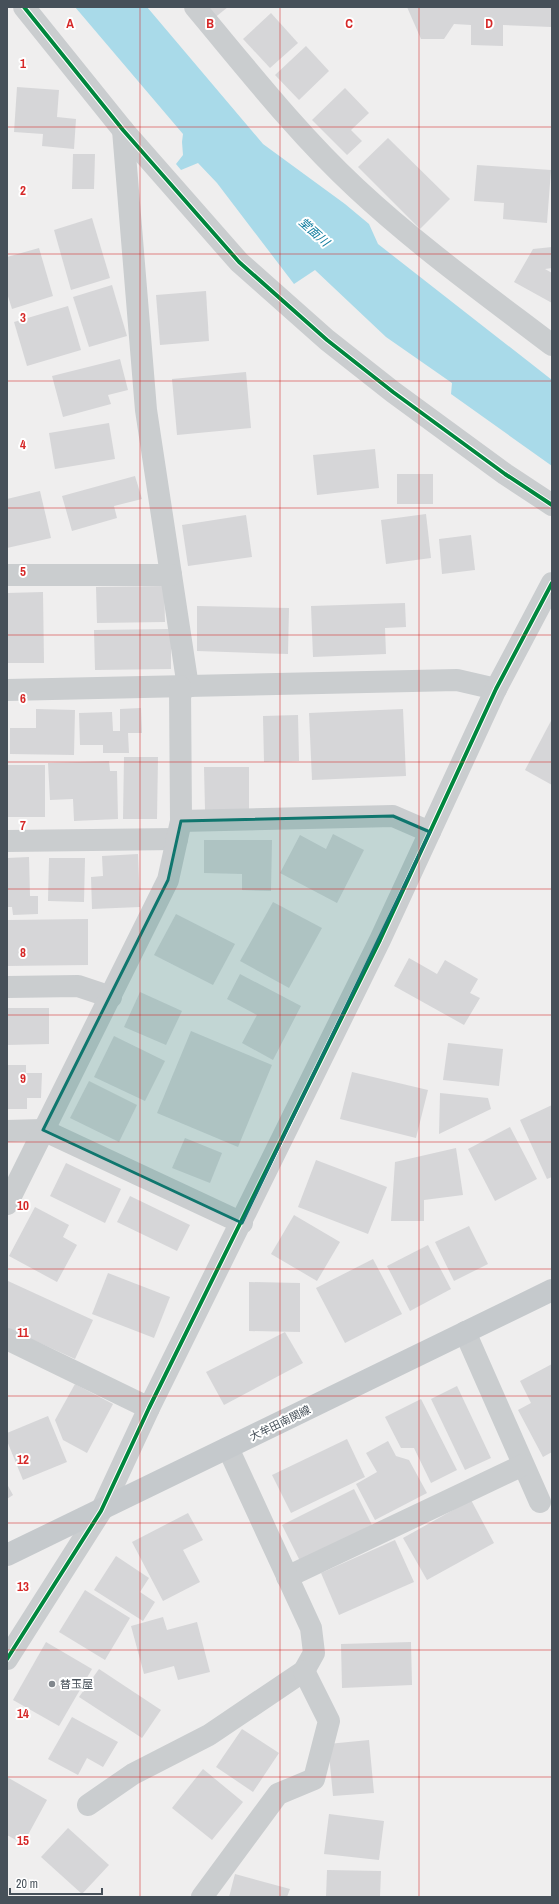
<svg xmlns="http://www.w3.org/2000/svg" width="559" height="1904" viewBox="0 0 559 1904" font-family="'Archivo Narrow','Noto Sans JP',sans-serif">
  <style>
    .water { fill: #a9dae9 }
    .building { fill: #d6d6d8 }
    .lines { fill: none; stroke-linecap: round; stroke-linejoin: round }
    .minor { stroke: #cacdcf; stroke-width: 22 }
    .major { stroke: #c5c9cc; stroke-width: 22 }
    .cycleway-casing { stroke: #fff; stroke-width: 6 }
    .cycleway { stroke: #00873e; stroke-width: 4 }
    .marked { fill: #0f766e; fill-opacity: 0.2; stroke: #0f766e; stroke-width: 3; stroke-linejoin: round }
    .grid { fill: none; stroke: #d62828; stroke-width: 1; stroke-opacity: 0.55 }
    .poi-dot { fill: #81878d; stroke: #fff; stroke-width: 1.5 }
    .labels { text-anchor: middle; dominant-baseline: central; stroke-width: 4; stroke-linejoin: round; paint-order: stroke }
    .street-label { font-size: 11px; fill: #465059; stroke: #fff }
    .poi-label { font-size: 11px; fill: #465059; stroke: #fff; text-anchor: start }
    .water-label { font-size: 12px; font-style: italic; fill: #127ea0; stroke: #fff }
    .grid-label { font-size: 13px; text-anchor: middle; font-weight: bold; fill: #d62828; stroke: #fff; stroke-width: 4; stroke-linejoin: round; paint-order: stroke }
  </style>
  <rect width="100%" height="100%" fill="#efeeee"/>
  <polygon class="water" points="75,7 147,7 263,144 345,204 369,224 378,244 552,380 552,466 451,394 452,383 386,337 315,270 294,284 217,183 198,163 181,170 176,164 183,155 182,142 183,134"/>
  <g class="building">
    <polygon points="204,7 228,7 213,19"/>
    <polygon points="407,7 552,7 551,27 503,25 503,46 471,45 471,25 454,24 444,39 421,39"/>
    <polygon points="271,13 298,43 270,68 243,39"/>
    <polygon points="306,46 329,71 299,100 275,75"/>
    <polygon points="17,87 59,90 57,117 76,119 74,149 42,146 43,134 14,132"/>
    <polygon points="345,88 369,113 351,130 362,141 347,155 312,120"/>
    <polygon points="388,138 450,199 420,229 358,167"/>
    <polygon points="73,154 95,154 94,189 72,189"/>
    <polygon points="477,165 551,170 547,223 503,219 504,203 474,201"/>
    <polygon points="92,218 110,278 71,290 54,230"/>
    <polygon points="552,247 552,268 545,269 552,273 552,303 514,282 533,249"/>
    <polygon points="39,248 53,296 12,309 7,293 7,257"/>
    <polygon points="112,285 127,336 89,347 73,297"/>
    <polygon points="206,291 209,341 160,345 156,295"/>
    <polygon points="68,306 81,350 27,366 14,322"/>
    <polygon points="120,359 128,390 108,395 111,404 63,417 52,376"/>
    <polygon points="246,372 251,428 177,435 172,379"/>
    <polygon points="109,423 115,459 55,469 49,433"/>
    <polygon points="375,449 379,488 317,495 313,455"/>
    <rect x="397" y="474" width="36" height="30"/>
    <polygon points="135,476 142,499 114,506 117,518 72,531 62,496"/>
    <polygon points="40,491 51,538 7,548 7,499"/>
    <polygon points="426,514 431,558 386,564 381,520"/>
    <polygon points="246,515 252,557 188,566 182,525"/>
    <polygon points="471,535 475,570 442,574 439,539"/>
    <polygon points="164,586 165,622 97,623 96,587"/>
    <polygon points="43,592 44,663 7,663 7,593"/>
    <polygon points="405,603 406,627 385,628 386,654 313,657 311,606"/>
    <polygon points="197,606 289,608 288,654 197,651"/>
    <polygon points="171,629 171,669 95,670 94,630"/>
    <polygon points="141,708 142,733 128,733 129,753 103,753 103,745 80,745 79,713 112,712 113,731 120,731 120,709"/>
    <polygon points="36,709 75,710 74,755 10,754 10,728 36,728"/>
    <polygon points="403,709 406,776 312,780 309,713"/>
    <polygon points="298,715 299,761 264,762 263,716"/>
    <polygon points="552,719 552,785 525,770"/>
    <polygon points="124,757 158,757 157,819 123,819"/>
    <polygon points="109,761 110,771 117,771 118,819 74,821 73,799 50,800 48,763"/>
    <rect x="7" y="765" width="38" height="52"/>
    <polygon points="204,767 249,767 249,810 205,810"/>
    <polygon points="333,834 364,850 337,903 280,873 300,835 326,849"/>
    <polygon points="204,840 272,840 271,891 242,890 242,874 204,873"/>
    <polygon points="138,854 140,907 92,909 91,877 103,876 102,856"/>
    <polygon points="29,857 30,896 38,896 38,914 13,915 12,907 7,907 7,858"/>
    <polygon points="49,858 85,858 84,902 48,901"/>
    <polygon points="273,902 322,928 289,988 240,961"/>
    <polygon points="176,914 235,944 213,985 154,955"/>
    <polygon points="88,919 88,965 7,966 7,920"/>
    <polygon points="409,958 437,974 445,960 478,979 470,993 480,998 464,1025 394,986"/>
    <polygon points="240,974 301,1006 273,1060 242,1043 257,1015 227,999"/>
    <polygon points="140,992 182,1011 166,1045 124,1027"/>
    <polygon points="7,1008 49,1008 49,1044 7,1045"/>
    <polygon points="191,1031 272,1065 238,1147 157,1113"/>
    <polygon points="114,1036 165,1061 145,1101 94,1077"/>
    <polygon points="448,1043 503,1049 499,1086 443,1080"/>
    <polygon points="7,1065 26,1065 26,1073 42,1073 41,1098 27,1098 27,1109 7,1109"/>
    <polygon points="352,1072 428,1090 416,1138 340,1119"/>
    <polygon points="89,1081 137,1105 119,1142 70,1118"/>
    <polygon points="440,1093 488,1098 491,1109 439,1134"/>
    <polygon points="552,1105 552,1177 547,1179 520,1120"/>
    <polygon points="510,1127 537,1179 495,1201 468,1149"/>
    <polygon points="185,1138 222,1153 210,1183 172,1168"/>
    <polygon points="456,1148 463,1195 424,1200 424,1221 391,1221 395,1162"/>
    <polygon points="316,1160 387,1187 368,1234 298,1207"/>
    <polygon points="66,1163 121,1189 105,1223 50,1196"/>
    <polygon points="130,1196 190,1225 177,1251 117,1222"/>
    <polygon points="35,1207 69,1225 63,1237 77,1245 57,1282 9,1256"/>
    <polygon points="294,1215 340,1242 317,1281 271,1254"/>
    <polygon points="469,1226 488,1264 454,1281 435,1242"/>
    <polygon points="428,1245 451,1289 410,1311 387,1266"/>
    <polygon points="373,1259 402,1314 345,1343 316,1288"/>
    <polygon points="108,1273 170,1297 154,1338 92,1314"/>
    <polygon points="8,1281 93,1320 75,1359 7,1328"/>
    <polygon points="249,1282 300,1283 300,1332 249,1331"/>
    <polygon points="285,1332 303,1363 224,1405 206,1372"/>
    <polygon points="552,1364 552,1452 543,1457 518,1410 531,1403 520,1381"/>
    <polygon points="75,1384 113,1404 87,1453 63,1440 55,1420"/>
    <polygon points="457,1386 491,1458 465,1470 431,1399"/>
    <polygon points="421,1399 457,1470 431,1483 414,1448 401,1448 385,1417"/>
    <polygon points="48,1416 67,1462 23,1480 7,1441 7,1433"/>
    <polygon points="347,1439 365,1477 291,1513 272,1475"/>
    <polygon points="388,1441 396,1456 409,1460 427,1493 375,1520 356,1484 377,1472 366,1453"/>
    <polygon points="7,1484 13,1495 7,1499"/>
    <polygon points="354,1489 372,1525 300,1561 282,1525"/>
    <polygon points="471,1500 494,1543 427,1580 403,1538"/>
    <polygon points="188,1513 203,1540 183,1550 200,1582 163,1601 132,1542"/>
    <polygon points="395,1540 414,1582 339,1615 321,1573"/>
    <polygon points="116,1556 149,1578 140,1592 155,1602 143,1621 94,1590"/>
    <polygon points="85,1590 130,1618 105,1660 59,1632"/>
    <polygon points="163,1617 167,1630 197,1622 210,1672 178,1680 174,1666 144,1674 131,1626"/>
    <polygon points="46,1642 92,1669 59,1726 13,1700"/>
    <polygon points="411,1642 412,1685 342,1688 341,1644"/>
    <polygon points="99,1669 161,1710 142,1738 79,1697"/>
    <polygon points="72,1717 118,1742 103,1767 87,1758 78,1775 48,1759"/>
    <polygon points="242,1729 279,1753 253,1792 216,1767"/>
    <polygon points="369,1740 374,1793 333,1796 328,1744"/>
    <polygon points="203,1769 243,1802 212,1840 172,1808"/>
    <polygon points="7,1777 47,1800 23,1844 7,1835"/>
    <polygon points="329,1814 384,1821 379,1860 324,1854"/>
    <polygon points="68,1828 109,1865 82,1894 41,1857"/>
    <polygon points="327,1870 381,1871 380,1897 326,1897"/>
    <polygon points="235,1874 290,1889 287,1897 229,1897"/>
  </g>
  <g class="lines">
    <g class="minor">
      <polyline points="24,7 123,130 239,262 327,340 393,392 505,474 552,505"/>
      <path d="M195 7C247 69 297 133 356 188 417 245 485 294 552 345"/>
      <polyline points="123,130 146,410 188,687"/>
      <polyline points="7,575 171,575"/>
      <polyline points="7,690 457,680 496,689"/>
      <polyline points="181,821 393,816 430,832"/>
      <polyline points="7,841 177,839"/>
      <polyline points="7,987 78,986 111,997"/>
      <polyline points="7,1131 43,1130 242,1223"/>
      <polyline points="7,1204 168,880 181,821 180,687"/>
      <polyline points="465,1332 540,1502"/>
      <polyline points="7,1339 149,1408"/>
      <polyline points="287,1577 523,1465"/>
      <polyline points="7,1659 101,1511 149,1408 380,940 496,689 552,583"/>
      <polyline points="88,1805 133,1774 209,1735 304,1671 314,1653 311,1628 228,1448"/>
      <polyline points="202,1897 278,1794 314,1779 329,1721 304,1671"/>
    </g>
    <polyline class="major" points="7,1555 552,1290"/>
    <defs>
      <g id="cycleway">
        <polyline points="24,7 123,130 239,262 327,340 393,392 505,474 552,505"/>
        <polyline points="7,1659 101,1511 149,1408 380,940 496,689 552,583"/>
      </g>
    </defs>
    <use href="#cycleway" class="cycleway-casing"/>
    <use href="#cycleway" class="cycleway"/>
  </g>
  <path class="marked" d="M393 816 430 832 242 1223 43 1130 168 880 181 821Z"/>
  <path class="grid" d="M140 7V1897M280 7V1897M419 7V1897M7 127H552M7 254H552M7 381H552M7 508H552M7 635H552M7 762H552M7 889H552M7 1015H552M7 1142H552M7 1269H552M7 1396H552M7 1523H552M7 1650H552M7 1777H552"/>
  <circle class="poi-dot" cx="52" cy="1684" r="4"/>
  <g class="labels">
    <g class="street-label">
      <text transform="translate(280 1423) rotate(-26)">大牟田南関線</text>
    </g>
    <g class="poi-label">
      <text x="60" y="1684">替玉屋</text>
    </g>
    <g class="water-label">
      <text transform="translate(314 232) rotate(42)">堂面川</text>
    </g>
  </g>
  <g class="grid-label">
    <text x="70" y="28">A</text>
    <text x="210" y="28">B</text>
    <text x="349" y="28">C</text>
    <text x="489" y="28">D</text>
    <text x="23" y="68">1</text>
    <text x="23" y="195">2</text>
    <text x="23" y="322">3</text>
    <text x="23" y="449">4</text>
    <text x="23" y="576">5</text>
    <text x="23" y="703">6</text>
    <text x="23" y="830">7</text>
    <text x="23" y="957">8</text>
    <text x="23" y="1083">9</text>
    <text x="23" y="1210">10</text>
    <text x="23" y="1337">11</text>
    <text x="23" y="1464">12</text>
    <text x="23" y="1591">13</text>
    <text x="23" y="1718">14</text>
    <text x="23" y="1845">15</text>
  </g>
  <rect width="559" height="1904" fill="none" stroke="#465059" stroke-width="16"/>
  <path d="M10 1888v6h92v-6" fill="none" stroke="#465059" stroke-width="2"/>
  <text x="16" y="1888" font-size="12" fill="#465059" stroke="#ffffff" stroke-width="3" paint-order="stroke">20 m</text>
</svg>
